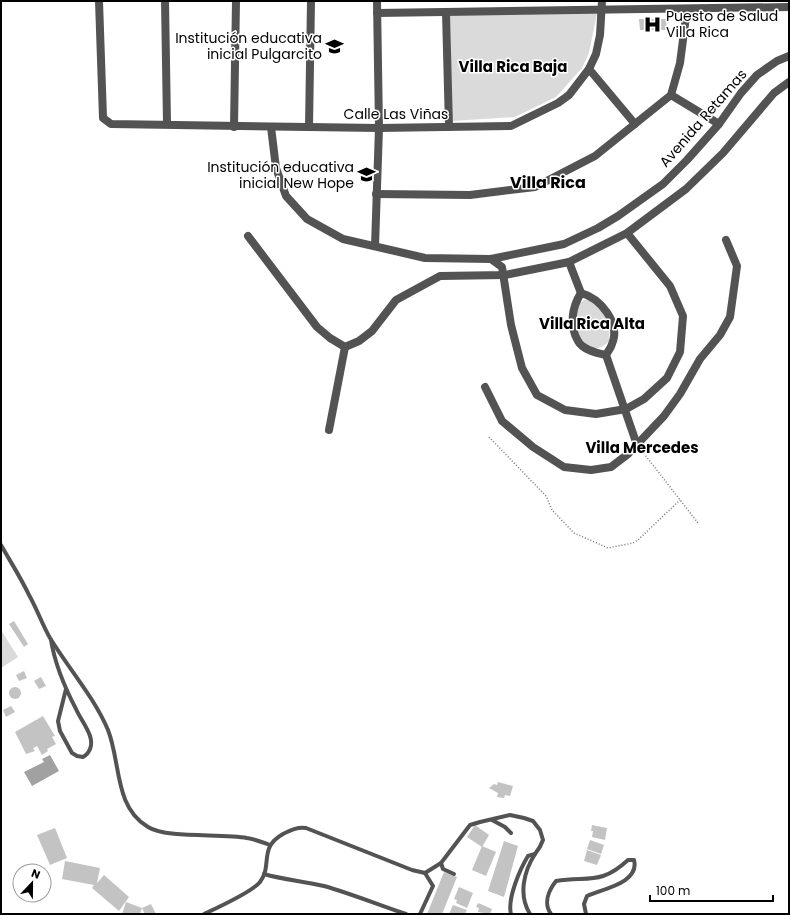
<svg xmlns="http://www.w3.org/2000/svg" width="790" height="915" viewBox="0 0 790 915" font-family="Poppins,sans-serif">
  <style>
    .green { fill: #dadada }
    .water { fill: #a1a1a1 }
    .building { fill: #c3c3c3 }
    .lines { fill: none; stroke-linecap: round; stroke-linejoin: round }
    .path { stroke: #757575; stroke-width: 1.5; stroke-dasharray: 1 2; stroke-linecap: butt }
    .lane { stroke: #535353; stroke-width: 4 }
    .street { stroke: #535353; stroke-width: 8 }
    .labels { text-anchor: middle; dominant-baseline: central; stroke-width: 3; stroke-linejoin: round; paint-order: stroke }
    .poi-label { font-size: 14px; fill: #000; stroke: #fff; text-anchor: end }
    .street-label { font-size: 14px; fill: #000; stroke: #fff }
    .neighbourhood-label { font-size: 15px; font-weight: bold; fill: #000; stroke: #fff }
    .quarter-label { font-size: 16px; font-weight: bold; fill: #000; stroke: #fff }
  </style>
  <rect width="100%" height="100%" fill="#fff"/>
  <g class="green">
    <polygon points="597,13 589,53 582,68 556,97 515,117 452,121 450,15"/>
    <path d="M587 299C604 309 611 321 609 341 584 369 560 306 587 299Z"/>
    <polygon points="1,630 18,657 1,668"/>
  </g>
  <polygon class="water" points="50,755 59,771 32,786 24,772 44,762 42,759"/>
  <g class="building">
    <polygon points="639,19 666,19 667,30 640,30"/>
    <polygon points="14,621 28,644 24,647 9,624"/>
    <polygon points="24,671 27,678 19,681 16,675"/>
    <polygon points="41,677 46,686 39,689 34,681"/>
    <circle cx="15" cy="693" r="6"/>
    <polygon points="11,706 15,712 6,717 3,710"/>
    <polygon points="43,716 55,736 52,737 56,744 47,749 48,751 42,755 37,746 33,748 35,751 26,754 15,732"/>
    <polygon points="498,782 513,786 510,796 505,795 504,798 497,797 498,793 489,788 494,784 497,785"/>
    <polygon points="475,825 489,835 482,847 467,837"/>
    <polygon points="592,825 607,828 605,840 592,837 593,831 591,831"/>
    <polygon points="55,828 67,858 50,865 37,835"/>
    <polygon points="590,840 604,845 601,854 587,849"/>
    <polygon points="504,841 518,846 504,897 488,891"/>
    <polygon points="482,846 496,852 486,876 472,870"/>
    <polygon points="587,850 601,855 597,865 584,861"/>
    <polygon points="65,861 100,868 97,883 104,875 129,897 119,911 92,888 94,885 62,879"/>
    <polygon points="444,872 457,877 453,887 442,914 427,914"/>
    <polygon points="459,887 473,893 467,908 456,903 457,900 454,899"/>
    <polygon points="126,902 142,908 151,904 156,914 145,914 142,908 140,914 122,914"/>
    <polygon points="478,903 492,909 490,914 478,912 479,908 476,907"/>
    <polygon points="453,905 467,910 465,914 449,914"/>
  </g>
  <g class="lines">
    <g class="path">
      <polyline points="489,437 546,496 552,510 574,533 608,548 633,543 639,539 680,500"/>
      <polyline points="642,451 698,523"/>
    </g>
    <g class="lane">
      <path d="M1 545C10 561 21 578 29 595 37 609 42 624 50 638 69 669 94 697 108 730 121 763 114 807 148 827 167 839 222 833 247 838 254 839 262 842 270 845"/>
      <path d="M51 640C55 665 64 686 76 709 80 718 87 727 90 736 93 745 90 753 83 757L77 756 72 753 60 731 58 721 66 689"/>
      <polyline points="492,820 505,827 511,833"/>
      <polyline points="441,863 443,869 454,874"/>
      <path d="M264 874C284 880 304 881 324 886 352 894 379 905 406 914"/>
      <path d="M204 914C217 908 252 892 260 882 273 865 258 848 283 834 291 830 297 827 306 828L412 870 425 873 441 863 470 825 480 822 510 815 524 818 533 821 540 830 543 840C541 846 539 849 535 854 524 871 518 895 530 914"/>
      <polyline points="420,914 433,886 425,873"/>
      <path d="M511 914C507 899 520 869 528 856L535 854"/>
      <path d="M551 914C543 903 549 890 556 881 589 876 601 885 628 860H634C640 883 602 889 587 896L584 904 586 914"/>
    </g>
    <g class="street">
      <polyline points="99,1 103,118 111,124 379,128 511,126 558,103 569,95 589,69 596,54 600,35 602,1"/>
      <polyline points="165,1 167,124"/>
      <polyline points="377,13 789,7"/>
      <polyline points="446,13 449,127"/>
      <polyline points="589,69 635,124"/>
      <polyline points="671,95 719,124"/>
      <polyline points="234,127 236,1"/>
      <polyline points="271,127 276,168 286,196 307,219 343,239 425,258 491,259 564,244 598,228 618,216 663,184 687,160 719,124 741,93 757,75 777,61 789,56"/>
      <polyline points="309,127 311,1"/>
      <polyline points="376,194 470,195 535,187 595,156 671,95 680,63 687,9"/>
      <polyline points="248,236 317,327 330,338 345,347"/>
      <polyline points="375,246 379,128 377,1"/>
      <polyline points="491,259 502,267 511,325 522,368 537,395 565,410 596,414 626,409 644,399 667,378 680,352 683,316 670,286 627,233"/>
      <polyline points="569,262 581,293"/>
      <path d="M581 293C572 307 569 326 578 341 583 350 596 353 606 355"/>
      <path d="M581 293C600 298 621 323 612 344 611 348 608 351 606 355"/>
      <polyline points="345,347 359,341 372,331 396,300 440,276 505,275 569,262 627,233 686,189 723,153 774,93 789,82"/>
      <polyline points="606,355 637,445"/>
      <polyline points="485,387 502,421 533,447 564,467 591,470 611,467 628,454 664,416 680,394 700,359 720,335 730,317 737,266 726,240"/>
      <polyline points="329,430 345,347"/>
    </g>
  </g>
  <defs>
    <symbol id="hospital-bare" viewBox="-9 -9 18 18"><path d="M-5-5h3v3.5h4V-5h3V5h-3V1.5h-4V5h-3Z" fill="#000" stroke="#fff" stroke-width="2.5" paint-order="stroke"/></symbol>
    <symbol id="school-bare" viewBox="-9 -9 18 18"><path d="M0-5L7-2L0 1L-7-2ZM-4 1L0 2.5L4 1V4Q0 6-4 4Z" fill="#000" stroke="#fff" stroke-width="2.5" paint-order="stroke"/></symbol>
  </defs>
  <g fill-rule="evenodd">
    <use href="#hospital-bare" x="640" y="12" width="25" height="25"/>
    <use href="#school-bare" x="322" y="34" width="25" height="25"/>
    <use href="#school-bare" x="354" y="162" width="25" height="25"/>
  </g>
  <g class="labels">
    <g class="poi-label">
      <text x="666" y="16" text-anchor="start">Puesto de Salud<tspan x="666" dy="16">Villa Rica</tspan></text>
      <text x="322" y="38">Institución educativa<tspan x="322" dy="16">inicial Pulgarcito</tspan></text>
      <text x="354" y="167">Institución educativa<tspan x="354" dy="16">inicial New Hope</tspan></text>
    </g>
    <g class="street-label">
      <text x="396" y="114">Calle Las Viñas</text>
      <text transform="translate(703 118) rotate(-49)">Avenida Retamas</text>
    </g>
    <g class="neighbourhood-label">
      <text x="513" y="66">Villa Rica Baja</text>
      <text x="592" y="323">Villa Rica Alta</text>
      <text x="642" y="447">Villa Mercedes</text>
    </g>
    <g class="quarter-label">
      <text x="548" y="182">Villa Rica</text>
    </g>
  </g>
  <rect width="790" height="915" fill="none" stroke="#000000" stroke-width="4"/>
  <g transform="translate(32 883) rotate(22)"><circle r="19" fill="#ffffff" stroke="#999999"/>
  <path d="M0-3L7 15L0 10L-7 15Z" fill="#000000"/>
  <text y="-6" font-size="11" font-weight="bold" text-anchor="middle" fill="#000000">N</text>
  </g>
  <path d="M650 895v6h123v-6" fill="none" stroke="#000000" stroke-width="2"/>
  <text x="656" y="895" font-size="12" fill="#000000" stroke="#ffffff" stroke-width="3" paint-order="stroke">100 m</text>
</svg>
